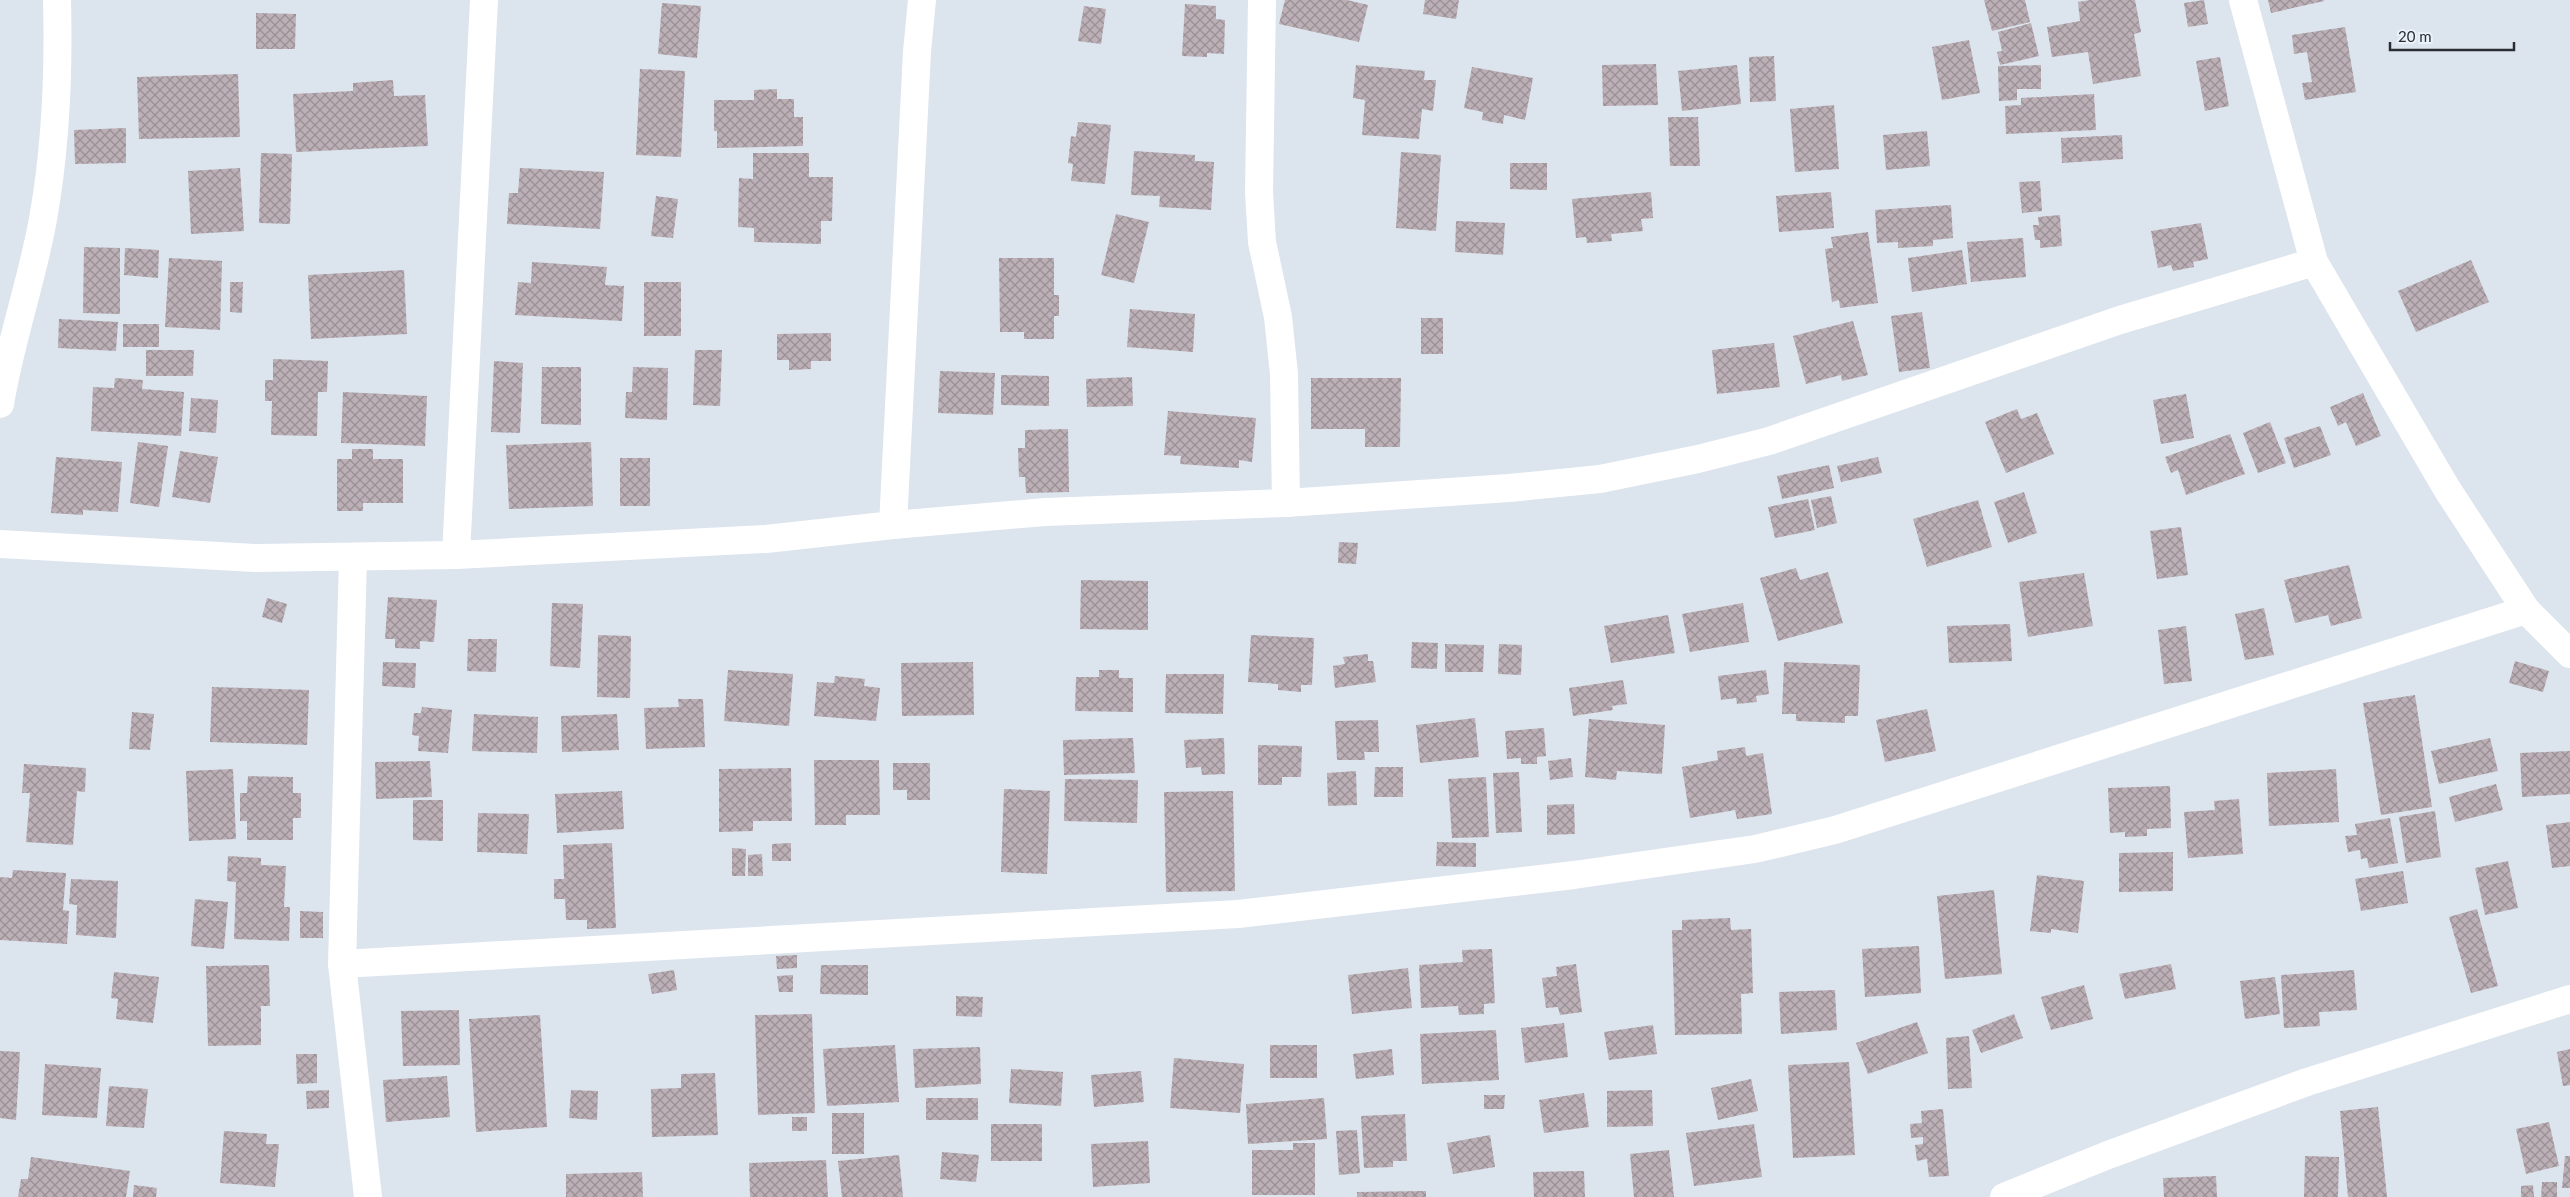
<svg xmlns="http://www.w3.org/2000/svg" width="2570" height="1197" viewBox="0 0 2570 1197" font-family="Lato,sans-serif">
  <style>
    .building { fill: url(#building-cross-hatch) }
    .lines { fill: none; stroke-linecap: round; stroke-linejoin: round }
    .street { stroke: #fff; stroke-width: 28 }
  </style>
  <defs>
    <pattern id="building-cross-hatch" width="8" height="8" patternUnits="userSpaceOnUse" patternTransform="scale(1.25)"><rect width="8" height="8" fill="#bcb0b6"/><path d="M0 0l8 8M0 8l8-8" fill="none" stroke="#999095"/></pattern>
  </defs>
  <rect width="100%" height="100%" fill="#dce4ee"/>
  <g class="building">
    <polygon points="1285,0 1347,0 1368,5 1359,42 1279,24"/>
    <polygon points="1425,0 1459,0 1456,19 1423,14"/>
    <polygon points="1984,0 2025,0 2030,22 1992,31"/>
    <polygon points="2090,0 2135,0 2141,32 2134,34 2141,76 2093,84 2088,52 2052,57 2047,27 2080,21 2078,2"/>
    <polygon points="2204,0 2208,24 2188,27 2184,3"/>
    <polygon points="2268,0 2324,0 2324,1 2271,13"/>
    <polygon points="662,3 701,6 697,58 658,54"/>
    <polygon points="1185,4 1216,6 1216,19 1225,20 1224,54 1207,53 1207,57 1182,56"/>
    <polygon points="1084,6 1106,9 1101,44 1078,41"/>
    <polygon points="256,13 296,14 295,49 256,49"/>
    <polygon points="2031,23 2039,56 2000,65 1997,52 2002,51 1998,32"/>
    <polygon points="2345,27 2356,92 2305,100 2302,83 2312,82 2307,52 2294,54 2292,35"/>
    <polygon points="1969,40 1980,93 1942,100 1932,47"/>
    <polygon points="1774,56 1776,101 1750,102 1749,57"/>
    <polygon points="2220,57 2229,106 2205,111 2196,61"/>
    <polygon points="1656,64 1658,105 1603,106 1602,65"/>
    <polygon points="1356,65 1425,71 1424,80 1436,80 1433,111 1422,109 1419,139 1362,135 1365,100 1353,98"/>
    <polygon points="1737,65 1741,104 1682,111 1678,71"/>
    <polygon points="2041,65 2041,89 2017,89 2017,100 1999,101 1998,66"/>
    <polygon points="1472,67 1533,78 1525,120 1504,115 1503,124 1482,120 1483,112 1464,108"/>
    <polygon points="640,69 685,71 681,157 636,155"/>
    <polygon points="238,74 240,137 139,139 137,77"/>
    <polygon points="393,80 394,96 425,95 428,146 296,152 293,94 353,91 353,83"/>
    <polygon points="777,89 777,99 794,99 794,117 803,117 803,146 717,148 717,131 714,131 714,100 754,100 754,90"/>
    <polygon points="2094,94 2096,130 2006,134 2005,106 2021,105 2021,98"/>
    <polygon points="1834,105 1839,169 1795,172 1790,109"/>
    <polygon points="1668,117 1698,117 1700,166 1670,166"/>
    <polygon points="1078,122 1111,125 1105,184 1071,181 1073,164 1068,163 1071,136 1076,137"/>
    <polygon points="126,128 126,163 75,164 74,130"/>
    <polygon points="1927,131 1930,166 1886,170 1883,135"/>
    <polygon points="2122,135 2123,159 2062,163 2061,138"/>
    <polygon points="1134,151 1195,155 1195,161 1214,162 1211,210 1159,207 1160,196 1131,195"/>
    <polygon points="1401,152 1441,155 1436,231 1396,228"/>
    <polygon points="261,153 292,154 290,224 259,223"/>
    <polygon points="753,153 809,153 809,177 833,177 832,221 821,221 821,244 754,242 754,228 738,227 739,178 753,179"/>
    <polygon points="1510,163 1547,163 1547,190 1510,189"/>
    <polygon points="240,168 244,231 191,234 188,171"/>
    <polygon points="520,168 604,172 600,229 507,224 509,193 518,193"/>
    <polygon points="2040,181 2042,211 2022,213 2019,182"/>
    <polygon points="1651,192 1653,218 1641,219 1643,231 1611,234 1612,241 1587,243 1586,237 1576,238 1572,199"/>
    <polygon points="1831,192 1834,228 1779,232 1776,196"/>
    <polygon points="656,196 678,199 673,238 651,236"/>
    <polygon points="1951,205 1953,238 1933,240 1933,246 1898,248 1898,242 1877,243 1875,210"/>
    <polygon points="1116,214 1149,222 1134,283 1101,275"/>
    <polygon points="2060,215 2062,246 2040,248 2040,240 2035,240 2033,225 2039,225 2038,217"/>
    <polygon points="1456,221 1505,223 1503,255 1455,252"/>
    <polygon points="2201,223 2208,259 2193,262 2194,267 2173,271 2171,265 2158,268 2151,231"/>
    <polygon points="1868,232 1878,303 1840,308 1839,300 1832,302 1825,249 1833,248 1831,237"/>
    <polygon points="2023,238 2026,277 1971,282 1967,242"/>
    <polygon points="84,247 120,248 120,314 83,313"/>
    <polygon points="125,248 159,250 158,278 124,275"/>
    <polygon points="1962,250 1967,284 1912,292 1908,258"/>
    <polygon points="169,258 222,261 220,330 165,327"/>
    <polygon points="999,258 1054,258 1054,295 1059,295 1059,316 1054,316 1054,339 1024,339 1024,332 1000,332"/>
    <polygon points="2471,260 2489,302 2416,332 2398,291"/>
    <polygon points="532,262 607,267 605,285 624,286 622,321 515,315 518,282 531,283"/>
    <polygon points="404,270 407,334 311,339 308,275"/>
    <polygon points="230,282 243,282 242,313 230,312"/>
    <rect x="644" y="282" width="37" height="54"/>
    <polygon points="1130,309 1195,314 1193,352 1127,347"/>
    <polygon points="1922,312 1930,368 1899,372 1891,316"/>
    <rect x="1421" y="318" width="22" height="36"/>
    <polygon points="59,319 118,322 116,351 58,348"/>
    <polygon points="1853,321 1868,375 1842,381 1841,375 1806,384 1793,336"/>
    <rect x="123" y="324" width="36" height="23"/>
    <polygon points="831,333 831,361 811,361 811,369 789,370 789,360 777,360 777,334"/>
    <polygon points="1774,343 1780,387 1717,394 1712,350"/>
    <polygon points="146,350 194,350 193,376 146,376"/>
    <polygon points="695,350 722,350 720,406 693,405"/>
    <polygon points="273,359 328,361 327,392 318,392 317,436 271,435 272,401 265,401 265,380 273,380"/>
    <polygon points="494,361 523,363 520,433 491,432"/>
    <polygon points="542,367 581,367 581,425 541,424"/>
    <polygon points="633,367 668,368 667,420 625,418 626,392 632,392"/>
    <polygon points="940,371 995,373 993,415 938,413"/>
    <polygon points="1001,375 1049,376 1049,406 1001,405"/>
    <polygon points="1132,377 1133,406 1087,407 1086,379"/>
    <polygon points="115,378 143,380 142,389 184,392 181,436 91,431 93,387 114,388"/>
    <polygon points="1311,378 1401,378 1400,447 1365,447 1365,429 1311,429"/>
    <polygon points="343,392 427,396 425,446 341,443"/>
    <polygon points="2363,393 2381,436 2356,446 2346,422 2338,426 2330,407"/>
    <polygon points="2186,394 2194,438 2161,444 2153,400"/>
    <polygon points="191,398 218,400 216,433 189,431"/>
    <polygon points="2017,409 2021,419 2037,413 2054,454 2006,473 1985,422"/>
    <polygon points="1168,411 1256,418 1252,462 1239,460 1239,468 1180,464 1181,456 1164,455"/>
    <polygon points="2270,422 2286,463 2258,473 2243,433"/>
    <polygon points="2320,426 2331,455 2294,468 2284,438"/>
    <polygon points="1068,429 1069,492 1026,493 1025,477 1019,477 1018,448 1025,448 1025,430"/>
    <polygon points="2230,434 2245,474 2186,495 2178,470 2171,473 2165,457"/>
    <polygon points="138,442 168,446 159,507 130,503"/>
    <polygon points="591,442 593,506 509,509 506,445"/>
    <polygon points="352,449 373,449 373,459 403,459 403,503 363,503 363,511 337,511 337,459 352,459"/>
    <polygon points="180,451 218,457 210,503 172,497"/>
    <polygon points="56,457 122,462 118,512 83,510 83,515 51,513"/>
    <polygon points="1878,457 1882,473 1841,482 1837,466"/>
    <rect x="620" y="458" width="30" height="48"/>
    <polygon points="1829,465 1834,488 1782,499 1777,476"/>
    <polygon points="2024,492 2037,533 2008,543 1994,502"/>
    <polygon points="1831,496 1837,523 1817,528 1811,500"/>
    <polygon points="1808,499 1815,530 1775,538 1768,507"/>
    <polygon points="1978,500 1992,547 1927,567 1913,519"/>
    <polygon points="2181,527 2188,575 2157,579 2150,531"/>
    <polygon points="1339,542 1358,543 1356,564 1338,563"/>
    <polygon points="2349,565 2362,618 2331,626 2328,615 2295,623 2284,580"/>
    <polygon points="1796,568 1800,580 1828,572 1843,623 1778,641 1760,578"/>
    <polygon points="2084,573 2093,626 2028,637 2019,582"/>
    <polygon points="1081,580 1148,581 1148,630 1080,629"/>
    <polygon points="388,597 437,600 434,642 420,641 420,649 395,648 395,639 385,639"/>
    <polygon points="267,598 287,604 282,623 262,617"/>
    <polygon points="552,603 583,604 580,668 550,666"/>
    <polygon points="1743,603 1749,642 1690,652 1682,614"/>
    <polygon points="2264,608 2274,655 2245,660 2235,614"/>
    <polygon points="1668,615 1675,653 1611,663 1604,626"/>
    <polygon points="2010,624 2012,661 1949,663 1947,626"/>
    <polygon points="2186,626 2192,681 2164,684 2158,630"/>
    <polygon points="598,635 631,636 630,698 597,697"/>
    <polygon points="1251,635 1314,638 1312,685 1301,685 1301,692 1278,690 1278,684 1248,682"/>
    <polygon points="468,639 497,639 496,672 467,671"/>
    <polygon points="1412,642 1438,643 1437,669 1411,668"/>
    <polygon points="1445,644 1484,645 1483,672 1445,672"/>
    <polygon points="1499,644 1522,645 1521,675 1498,674"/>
    <polygon points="1368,654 1368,661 1373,661 1376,682 1335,688 1333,666 1345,664 1343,657"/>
    <polygon points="2515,661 2549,671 2543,692 2509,683"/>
    <polygon points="383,662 416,663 415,688 382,686"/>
    <polygon points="973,662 974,715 902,716 901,663"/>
    <polygon points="1784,662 1860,665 1858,716 1845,716 1845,723 1796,721 1796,714 1782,714"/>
    <polygon points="728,670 793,674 789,726 724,721"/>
    <polygon points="1099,670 1119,670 1119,678 1133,678 1133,712 1075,711 1076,677 1099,677"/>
    <polygon points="1766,670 1769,694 1756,696 1757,702 1737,704 1736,698 1721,700 1718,676"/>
    <polygon points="1166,674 1224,674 1223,714 1165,713"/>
    <polygon points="835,676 865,679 864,686 880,688 876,721 814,716 817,682 834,683"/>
    <polygon points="1623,680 1627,704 1612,706 1613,710 1573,716 1569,688"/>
    <polygon points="212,687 309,690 307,745 210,742"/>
    <polygon points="2415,695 2432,807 2381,815 2363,703"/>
    <polygon points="678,699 703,699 705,747 646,749 644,708 679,707"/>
    <polygon points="422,707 452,710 448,753 418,751 419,736 412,735 414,713 421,713"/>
    <polygon points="1927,709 1936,751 1885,762 1876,720"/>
    <polygon points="132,712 154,714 150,750 129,749"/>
    <polygon points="474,714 538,717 537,753 472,751"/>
    <polygon points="617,714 619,750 562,752 561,716"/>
    <polygon points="1475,718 1479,757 1420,763 1416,725"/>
    <polygon points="1589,719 1665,725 1662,774 1617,771 1616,780 1585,777"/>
    <polygon points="1378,720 1379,752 1364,752 1365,760 1337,760 1335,721"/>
    <polygon points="1544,728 1546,756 1537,757 1537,764 1521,764 1521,758 1507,759 1505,731"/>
    <polygon points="1133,738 1135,773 1064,775 1063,740"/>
    <polygon points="1224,738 1225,774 1202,775 1201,767 1186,768 1184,740"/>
    <polygon points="2490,738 2498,771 2439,784 2431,751"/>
    <polygon points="1258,745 1302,746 1301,777 1282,777 1282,785 1258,785"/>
    <polygon points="1745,747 1746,756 1763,753 1772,814 1737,819 1735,810 1690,818 1682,767 1718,760 1717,751"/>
    <polygon points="2570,751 2570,794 2522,797 2520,753"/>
    <polygon points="1571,758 1573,777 1550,780 1548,761"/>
    <polygon points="814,760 879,760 880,815 846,815 846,825 815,825"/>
    <polygon points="430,761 432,797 376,799 375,762"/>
    <polygon points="893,763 930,763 930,800 907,800 907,790 893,790"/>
    <polygon points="24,764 86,768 85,792 77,791 73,845 26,842 30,793 22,793"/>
    <polygon points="1375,767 1403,767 1403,797 1374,797"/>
    <polygon points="791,768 792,821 753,821 753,831 719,832 719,769"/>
    <polygon points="233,769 236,839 189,841 186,771"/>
    <polygon points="2336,769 2339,822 2269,826 2267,773"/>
    <polygon points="1356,771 1357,805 1328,806 1327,773"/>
    <polygon points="1519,772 1522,832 1496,833 1493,773"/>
    <polygon points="248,776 293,777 293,793 301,793 301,818 293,818 293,840 247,840 247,821 240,821 240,793 247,793"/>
    <polygon points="1486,777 1489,837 1452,838 1448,779"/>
    <polygon points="1065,779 1138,780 1137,823 1064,821"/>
    <polygon points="2496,784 2503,810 2455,822 2449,797"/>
    <polygon points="2170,786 2171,828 2147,829 2147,836 2125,837 2125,832 2110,833 2108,788"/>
    <polygon points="1004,789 1050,791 1047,874 1001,872"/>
    <polygon points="622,791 624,829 557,833 555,794"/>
    <polygon points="1233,791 1235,891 1166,892 1164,792"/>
    <polygon points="2239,799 2243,854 2188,858 2184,812 2215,810 2214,801"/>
    <polygon points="413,800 443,800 443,841 413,840"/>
    <polygon points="1574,804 1575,834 1547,835 1547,805"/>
    <polygon points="2435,811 2441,857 2406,863 2399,817"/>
    <polygon points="478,813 529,814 527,854 477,852"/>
    <polygon points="2390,818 2398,863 2369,868 2367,858 2361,859 2360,850 2348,852 2345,836 2357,835 2355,824"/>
    <polygon points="2570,822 2570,866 2552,868 2546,825"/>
    <polygon points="1437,842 1476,843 1476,867 1436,866"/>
    <polygon points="612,843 616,928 587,929 587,920 566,920 565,899 554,899 554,879 564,879 563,845"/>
    <polygon points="791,843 791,861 772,861 772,844"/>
    <polygon points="732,848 746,849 745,876 732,876"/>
    <polygon points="2173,852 2173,891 2119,892 2119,853"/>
    <polygon points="762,854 763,876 748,876 748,855"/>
    <polygon points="228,856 261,858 261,865 286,866 284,907 290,907 289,941 234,939 236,882 227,881"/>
    <polygon points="2508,861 2518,908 2485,915 2475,868"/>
    <polygon points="13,870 66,873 63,910 69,911 67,944 0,940 0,877 12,878"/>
    <polygon points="2403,871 2408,903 2361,911 2355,879"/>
    <polygon points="2037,875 2084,881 2078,933 2051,929 2051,933 2030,931"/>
    <polygon points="71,879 118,881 116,938 76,935 77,905 69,904"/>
    <polygon points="1994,890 2002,974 1945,979 1937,896"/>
    <polygon points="195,899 228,902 224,949 191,946"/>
    <polygon points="2477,909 2498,986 2471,993 2449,917"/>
    <polygon points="300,911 323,912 323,938 300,938"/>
    <polygon points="1730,918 1731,930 1751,929 1753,993 1741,994 1742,1034 1675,1035 1672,930 1682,930 1682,920"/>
    <polygon points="1919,946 1921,993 1865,997 1862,949"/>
    <polygon points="1492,949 1495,1003 1484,1004 1484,1014 1459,1015 1458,1006 1421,1008 1419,965 1463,962 1462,950"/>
    <polygon points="797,955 797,968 777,969 776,956"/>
    <polygon points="1576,964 1582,1012 1560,1015 1558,1007 1546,1008 1542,978 1557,976 1556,967"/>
    <polygon points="2171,964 2176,989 2125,999 2119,974"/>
    <polygon points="269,965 270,1006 261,1006 261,1045 208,1046 206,966"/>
    <polygon points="821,965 868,965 868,995 820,994"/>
    <polygon points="1408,968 1412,1008 1352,1014 1348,975"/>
    <polygon points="674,970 677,990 652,994 648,974"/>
    <polygon points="2354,970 2357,1010 2319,1012 2320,1026 2284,1028 2281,975"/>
    <polygon points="114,972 159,977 153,1023 116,1019 118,999 111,998"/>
    <polygon points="793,975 793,992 779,992 777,976"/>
    <polygon points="2275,977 2280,1014 2245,1019 2240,981"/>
    <polygon points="2084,985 2093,1019 2051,1030 2041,997"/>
    <polygon points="1835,990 1837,1030 1781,1034 1779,992"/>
    <polygon points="956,996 983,997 982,1017 956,1016"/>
    <polygon points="459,1010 460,1065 403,1066 401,1011"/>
    <polygon points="812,1014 815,1113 758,1115 755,1015"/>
    <polygon points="2014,1014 2023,1038 1981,1053 1972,1030"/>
    <polygon points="540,1015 547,1127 476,1132 469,1019"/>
    <polygon points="1917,1022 1928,1053 1868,1074 1856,1043"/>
    <polygon points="1564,1023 1568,1057 1525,1063 1521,1028"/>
    <polygon points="1653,1025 1657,1054 1609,1060 1604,1032"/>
    <polygon points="1496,1030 1499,1080 1422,1084 1420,1034"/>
    <polygon points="1969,1036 1972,1088 1948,1089 1946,1038"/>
    <polygon points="895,1045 899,1102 827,1106 823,1049"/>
    <rect x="1270" y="1045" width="47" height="33"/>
    <polygon points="980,1047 981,1084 915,1088 913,1049"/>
    <polygon points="1392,1049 1394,1075 1356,1079 1353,1054"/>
    <polygon points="2570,1049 2570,1085 2563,1086 2557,1052"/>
    <polygon points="0,1051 20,1052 16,1120 0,1118"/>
    <polygon points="296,1054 317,1054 317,1083 297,1084"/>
    <polygon points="1174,1058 1244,1064 1240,1113 1170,1108"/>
    <polygon points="1849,1062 1855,1155 1793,1158 1788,1065"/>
    <polygon points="45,1064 101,1068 97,1118 42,1115"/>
    <polygon points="1011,1069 1063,1072 1061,1106 1009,1103"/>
    <polygon points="1141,1071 1144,1102 1094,1107 1091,1075"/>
    <polygon points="715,1073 718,1135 652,1137 651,1089 681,1088 681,1074"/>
    <polygon points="447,1076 450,1117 386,1122 383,1080"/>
    <polygon points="1751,1079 1758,1111 1718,1120 1711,1088"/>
    <polygon points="109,1086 148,1089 144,1128 106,1126"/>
    <polygon points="329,1090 329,1108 307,1109 306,1091"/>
    <polygon points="571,1090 598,1091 597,1120 569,1118"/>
    <polygon points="1652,1090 1653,1126 1607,1127 1607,1091"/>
    <polygon points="1584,1093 1589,1127 1544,1133 1539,1100"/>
    <polygon points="1484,1095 1505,1095 1504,1109 1484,1109"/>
    <rect x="926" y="1098" width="52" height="22"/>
    <polygon points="1324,1098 1327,1139 1248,1144 1246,1104"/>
    <polygon points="2378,1107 2387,1197 2348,1197 2340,1111"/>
    <polygon points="1943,1109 1949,1176 1929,1177 1927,1159 1917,1161 1915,1145 1923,1144 1923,1137 1911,1138 1910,1124 1922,1123 1921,1111"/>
    <rect x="832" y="1113" width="32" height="41"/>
    <polygon points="1405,1114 1407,1161 1393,1161 1393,1167 1364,1168 1361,1116"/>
    <rect x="792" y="1117" width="15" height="14"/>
    <polygon points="2549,1122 2559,1166 2526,1174 2516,1129"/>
    <rect x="991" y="1124" width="51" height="37"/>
    <polygon points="1754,1124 1762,1177 1694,1186 1686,1133"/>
    <polygon points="1357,1130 1360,1173 1339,1175 1336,1131"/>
    <polygon points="224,1131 267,1134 266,1144 279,1144 275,1187 220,1183"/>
    <polygon points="1490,1135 1495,1167 1453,1174 1447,1143"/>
    <polygon points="1148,1141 1150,1183 1093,1187 1091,1144"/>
    <polygon points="1293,1143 1315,1143 1315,1195 1252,1195 1252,1150 1293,1150"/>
    <polygon points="1669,1150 1674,1197 1634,1197 1630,1154"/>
    <polygon points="942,1152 979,1155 976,1182 940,1179"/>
    <polygon points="899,1155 903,1197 842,1197 838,1161"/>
    <polygon points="2305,1156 2339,1157 2338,1197 2304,1197"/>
    <polygon points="2565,1156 2570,1156 2570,1188 2562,1188"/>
    <polygon points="31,1157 130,1171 126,1197 18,1197 21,1179 28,1179"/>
    <polygon points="826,1160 828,1197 750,1197 749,1163"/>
    <polygon points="1584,1171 1585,1197 1534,1197 1533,1172"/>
    <polygon points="642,1172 643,1197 566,1197 566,1174"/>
    <polygon points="2216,1176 2217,1197 2164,1197 2163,1178"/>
    <polygon points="2542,1182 2557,1182 2557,1197 2541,1197"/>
    <polygon points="134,1185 157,1188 156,1197 133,1197"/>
    <polygon points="2533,1185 2534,1197 2521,1197 2521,1186"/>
    <polygon points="1426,1191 1426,1197 1357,1197 1357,1192"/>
  </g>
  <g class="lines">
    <g class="street">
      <polyline points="1262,0 1259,192 1262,242 1278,317 1284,374 1286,503"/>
      <polyline points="2243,0 2314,262 2447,489 2526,610 2570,654"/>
      <path d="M0 404C10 342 32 281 43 219 56 146 59 74 57 0"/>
      <polyline points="893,525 917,52 922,0"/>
      <polyline points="0,544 255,558 456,555 766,539 893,525 1045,512 1286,503 1509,488 1600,479 1698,459 1769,441 2120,320 2314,262"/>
      <polyline points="456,555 484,0"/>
      <polyline points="353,557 342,964 368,1197"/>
      <polyline points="342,964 1238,914 1574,875 1755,849 1835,830 2526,610"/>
      <polyline points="2004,1197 2108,1155 2307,1082 2570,999"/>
    </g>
  </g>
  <path d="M2390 42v8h124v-8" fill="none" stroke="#2a2d31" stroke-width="2.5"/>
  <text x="2398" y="42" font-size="15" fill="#2a2d31" stroke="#e9f2fb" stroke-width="4" paint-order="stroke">20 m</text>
</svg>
